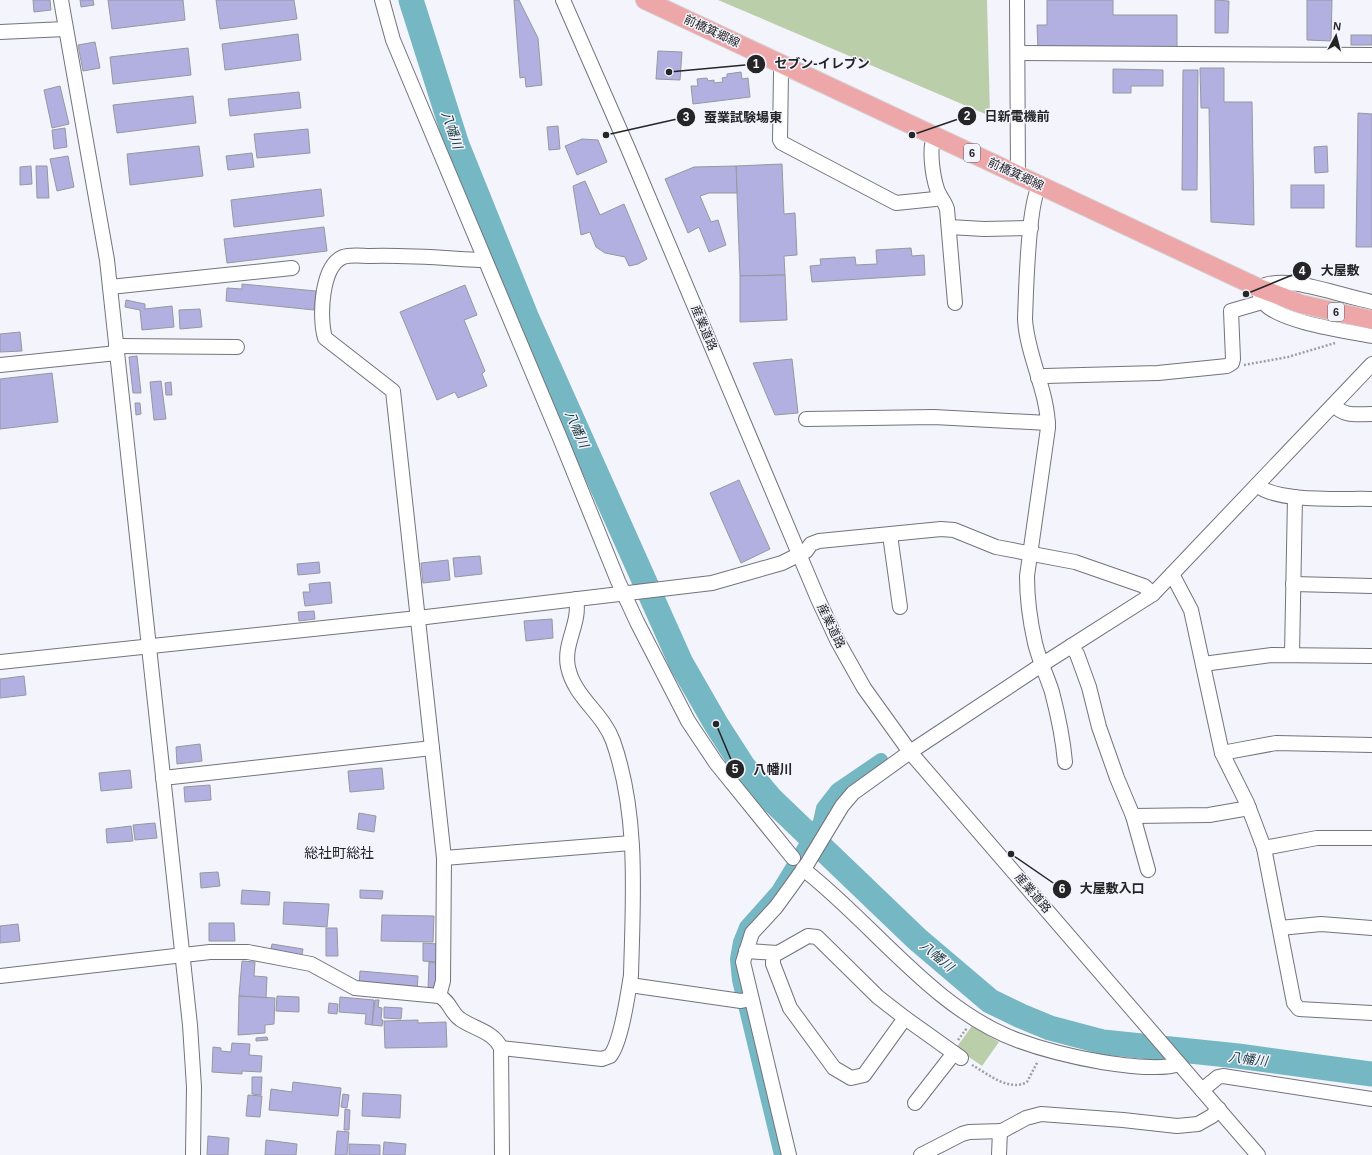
<svg xmlns="http://www.w3.org/2000/svg" width="1372" height="1155" viewBox="0 0 1372 1155" font-family="Arial,'Noto Sans JP',sans-serif">
  <style>
    .green { fill: #bacea9 }
    .lines { fill: none; stroke-linecap: round; stroke-linejoin: round }
    .canal { stroke: #75b7c3; stroke-width: 14 }
    .river { stroke: #75b7c3; stroke-width: 25 }
    .building { fill: #b2b0e1; stroke: #97979f }
    .minor-casing { stroke: #73737b; stroke-width: 16 }
    .major-casing { stroke: #d3d3d4; stroke-width: 20 }
    .path { stroke: #9e9ea5; stroke-width: 2.5; stroke-dasharray: 2 2; stroke-linecap: butt }
    .minor { stroke: #fff; stroke-width: 14 }
    .major { stroke: #eea7a9; stroke-width: 18 }
    .labels { text-anchor: middle; dominant-baseline: central; stroke-width: 3; stroke-linejoin: round; paint-order: stroke }
    .shield { fill: #f4f4fd; stroke: #636368; stroke-width: 1 }
    .shield-label { font-size: 11px; font-weight: bold; fill: #252528 }
    .street-label { font-size: 12px; fill: #252528; stroke: #f4f4fd }
    .water-label { font-size: 13px; font-style: italic; fill: #18393e; stroke: #f4f4fd }
    .quarter-label { font-size: 14px; fill: #252528; stroke: #f4f4fd }
    .leader { fill: none; stroke: #252528; stroke-width: 1.5 }
    .callout-dot { fill: #252528; stroke: #f4f4fd; stroke-width: 1.5 }
    .mark-label { font-size: 12px; text-anchor: middle; font-weight: bold; fill: #fff }
    .callout-label { font-size: 13px; text-anchor: middle; font-weight: bold; fill: #252528; stroke: #f4f4fd; stroke-width: 3; stroke-linejoin: round; paint-order: stroke }
  </style>
  <rect width="100%" height="100%" fill="#f4f4fd"/>
  <g class="green">
    <polygon points="718,0 987,0 990,116"/>
    <polygon points="972,1026 999,1042 982,1066 956,1048"/>
  </g>
  <g class="lines">
    <polyline class="canal" points="781,1155 739,980 737,959 740,942 746,927 778,891 820,822 823,808 837,790 881,760"/>
    <polyline class="river" points="411,0 457,145 526,316 681,663 716,724 743,766 771,799 917,939 990,1001 1021,1016 1050,1028 1103,1042 1238,1056 1372,1074"/>
  </g>
  <g class="building">
    <polygon points="33,0 50,0 51,10 34,12"/>
    <polygon points="80,0 93,0 94,5 81,7"/>
    <polygon points="108,0 183,0 185,20 112,29"/>
    <polygon points="216,0 294,0 297,19 220,29"/>
    <polygon points="514,0 519,0 538,38 542,85 526,87 525,77 520,78"/>
    <polygon points="1047,0 1113,0 1113,15 1177,15 1177,47 1038,49 1037,25 1047,25"/>
    <polygon points="1215,0 1229,1 1228,33 1215,33"/>
    <polygon points="1307,0 1332,0 1331,41 1307,40"/>
    <polygon points="298,34 301,60 225,70 222,44"/>
    <rect x="1351" y="35" width="21" height="10"/>
    <polygon points="95,42 100,68 83,71 78,45"/>
    <polygon points="188,48 191,75 113,84 110,57"/>
    <polygon points="658,51 682,52 680,80 656,79"/>
    <polygon points="1200,68 1224,68 1224,102 1252,102 1254,225 1211,222 1209,108 1201,108"/>
    <polygon points="1113,69 1163,70 1163,86 1131,86 1131,93 1113,93"/>
    <polygon points="1183,70 1198,70 1197,190 1182,190"/>
    <polygon points="741,72 742,79 748,78 750,97 693,104 691,86 698,86 697,79 707,78 708,81 714,80 714,83 723,82 722,78 727,77 727,74"/>
    <polygon points="60,86 69,124 52,128 44,90"/>
    <polygon points="299,92 301,108 230,116 228,99"/>
    <polygon points="193,96 196,123 117,133 113,105"/>
    <polygon points="1358,113 1372,114 1372,247 1356,247"/>
    <polygon points="558,126 560,149 549,150 547,127"/>
    <polygon points="65,128 67,147 54,149 52,130"/>
    <polygon points="308,129 310,153 257,158 254,134"/>
    <polygon points="582,139 598,140 607,162 577,175 565,146"/>
    <polygon points="199,146 203,176 130,185 127,154"/>
    <polygon points="1327,146 1328,172 1315,173 1314,147"/>
    <polygon points="252,153 254,167 228,170 226,156"/>
    <polygon points="68,156 74,187 57,191 50,159"/>
    <polygon points="782,164 784,214 795,213 797,255 784,256 785,275 740,276 736,166"/>
    <polygon points="31,166 32,184 20,185 20,167"/>
    <polygon points="36,166 47,166 49,198 37,198"/>
    <polygon points="736,166 737,193 709,193 700,196 711,222 718,220 726,245 709,252 699,227 688,233 665,179 694,167"/>
    <polygon points="585,181 600,215 624,204 647,259 638,264 629,266 625,257 605,253 596,247 590,232 581,235 573,186"/>
    <rect x="1291" y="185" width="33" height="23"/>
    <polygon points="321,189 324,216 234,227 231,200"/>
    <polygon points="324,227 327,251 227,263 224,239"/>
    <polygon points="911,248 912,256 924,255 925,275 812,282 810,266 821,265 820,259 855,257 856,265 877,264 876,250"/>
    <polygon points="785,275 787,320 740,322 740,276"/>
    <polygon points="242,284 316,291 314,310 226,301 227,288 242,289"/>
    <polygon points="465,285 477,315 464,320 485,371 482,374 487,386 458,398 455,392 437,400 400,312"/>
    <polygon points="126,300 145,304 145,309 172,306 174,327 142,330 140,310 125,307"/>
    <polygon points="200,309 202,327 180,329 179,310"/>
    <polygon points="20,332 22,351 0,352 0,334"/>
    <polygon points="137,356 141,393 133,393 129,357"/>
    <polygon points="792,359 798,413 775,415 753,363"/>
    <polygon points="52,373 58,422 0,429 0,379"/>
    <polygon points="161,381 166,419 154,420 150,382"/>
    <polygon points="171,382 172,395 166,395 165,383"/>
    <polygon points="135,403 140,403 141,414 136,415"/>
    <polygon points="739,480 770,549 741,563 710,493"/>
    <polygon points="480,556 482,574 455,577 453,558"/>
    <polygon points="448,560 450,580 423,583 421,563"/>
    <polygon points="319,562 320,573 298,575 297,564"/>
    <polygon points="330,582 332,603 305,606 303,592 310,592 309,584"/>
    <polygon points="314,611 315,619 299,621 298,612"/>
    <polygon points="552,619 553,638 526,641 524,621"/>
    <polygon points="24,676 26,695 0,698 0,679"/>
    <polygon points="200,744 202,761 177,764 176,747"/>
    <polygon points="382,768 384,789 350,792 348,771"/>
    <polygon points="130,770 132,788 101,791 99,773"/>
    <polygon points="210,785 211,800 185,802 184,787"/>
    <polygon points="359,813 376,816 374,832 357,829"/>
    <polygon points="155,823 157,838 135,840 133,825"/>
    <polygon points="131,826 133,841 107,843 106,829"/>
    <polygon points="218,872 220,886 201,888 200,873"/>
    <polygon points="242,890 270,892 269,905 241,904"/>
    <polygon points="360,890 383,891 382,899 360,898"/>
    <polygon points="284,902 329,904 327,927 283,924"/>
    <polygon points="382,915 434,916 433,942 381,941"/>
    <polygon points="209,923 234,923 235,941 209,941"/>
    <polygon points="18,924 20,941 0,943 0,926"/>
    <polygon points="326,928 337,928 338,956 326,956"/>
    <polygon points="423,943 438,944 437,962 423,961"/>
    <polygon points="272,944 303,949 301,960 270,955"/>
    <polygon points="242,961 255,962 254,976 267,977 266,998 239,996"/>
    <polygon points="429,962 437,963 436,990 428,990"/>
    <polygon points="360,971 418,976 417,991 359,986"/>
    <polygon points="239,996 275,998 274,1024 265,1025 265,1033 238,1035"/>
    <polygon points="277,996 299,997 299,1012 276,1011"/>
    <polygon points="340,997 374,1000 372,1025 365,1024 366,1014 339,1012"/>
    <polygon points="375,1000 379,1000 378,1007 382,1008 381,1020 383,1020 382,1026 372,1025"/>
    <polygon points="329,1003 338,1004 337,1014 328,1013"/>
    <polygon points="384,1007 402,1008 401,1019 384,1018"/>
    <polygon points="418,1020 418,1023 446,1022 447,1047 385,1048 384,1021"/>
    <polygon points="267,1037 268,1040 256,1041 256,1038"/>
    <polygon points="232,1043 250,1044 249,1055 262,1056 261,1072 242,1071 242,1074 212,1072 213,1047 221,1048 221,1051 231,1052"/>
    <polygon points="252,1077 262,1077 261,1095 252,1094"/>
    <polygon points="293,1082 341,1088 338,1116 269,1110 271,1089 292,1092"/>
    <polygon points="363,1093 401,1095 400,1118 362,1116"/>
    <polygon points="343,1094 349,1095 347,1108 341,1107"/>
    <polygon points="248,1095 262,1096 260,1117 246,1116"/>
    <polygon points="345,1109 350,1110 349,1130 344,1130"/>
    <polygon points="337,1131 349,1132 347,1155 335,1155"/>
    <polygon points="208,1136 229,1138 228,1155 207,1155"/>
    <polygon points="266,1140 297,1144 296,1155 265,1155"/>
    <polygon points="384,1142 406,1144 405,1155 383,1155"/>
    <polygon points="349,1144 380,1145 380,1155 349,1155"/>
  </g>
  <g class="lines">
    <defs>
      <g id="minor">
        <polyline points="61,0 107,260 190,1025 194,1087 193,1155"/>
        <polyline points="382,0 393,40 560,438 618,581 637,622 688,721 716,763 793,858"/>
        <polyline points="563,0 627,146 818,599 837,640 864,688 910,752 1258,1155"/>
        <polyline points="1017,0 1018,175"/>
        <polyline points="0,32 65,29"/>
        <polyline points="1018,53 1372,55"/>
        <polyline points="783,65 781,72 780,140 782,143 896,203 935,199 940,196"/>
        <path d="M935 135C928 147 933 177 937 189 939 196 945 202 947 209L955 303"/>
        <path d="M1040 185C1028 201 1026 293 1025 319 1027 356 1048 391 1048 428L1027 576C1027 599 1030 621 1035 643 1039 660 1047 676 1052 692 1058 715 1063 739 1065 762"/>
        <polyline points="949,227 984,229 1031,228"/>
        <polyline points="110,287 292,268"/>
        <path d="M1372 302C1343 297 1283 272 1259 288 1259 294 1260 299 1264 303 1280 322 1346 331 1372 336"/>
        <polyline points="116,346 237,347"/>
        <polyline points="0,365 117,353"/>
        <polyline points="1038,378 1045,376 1158,373 1227,366 1232,363 1233,359 1231,311 1262,302"/>
        <path d="M1334 405C1344 417 1357 414 1372 414"/>
        <polyline points="806,419 934,417 1048,423"/>
        <path d="M1257 485C1277 503 1344 498 1372 499"/>
        <polyline points="890,535 900,607"/>
        <polyline points="1172,574 1191,610 1222,753 1247,803 1264,848 1294,1003 1299,1009 1372,1013"/>
        <polyline points="1293,584 1372,586"/>
        <polyline points="1071,646 1077,654 1089,687 1099,727 1117,778 1133,816 1148,870"/>
        <polyline points="1292,655 1295,497"/>
        <polyline points="0,662 418,618 712,583 782,563 806,551 811,544 819,541 941,529 954,530 996,547 1075,562 1144,586 1153,594"/>
        <polyline points="1203,664 1272,655 1372,656"/>
        <polyline points="1222,753 1276,743 1372,745"/>
        <polyline points="163,778 432,748"/>
        <polyline points="1133,816 1209,815 1249,808"/>
        <polyline points="1264,848 1317,838 1372,838"/>
        <polyline points="444,858 631,843"/>
        <path d="M803 869C872 922 933 1009 1017 1040 1044 1050 1073 1057 1102 1062 1121 1065 1161 1071 1179 1064"/>
        <polyline points="1280,928 1321,924 1372,928"/>
        <polyline points="746,951 778,953 808,936 817,937 878,997 905,1018 864,1075 851,1078 834,1068 790,1008 773,964 773,953"/>
        <path d="M0 976 210 952H248L311 964 355 988 439 996C450 1001 451 1013 460 1019 474 1029 493 1031 501 1048L502 1155"/>
        <polyline points="630,985 741,1001 751,999"/>
        <path d="M439 996 443 981 444 858 393 391 325 338C319 318 321 266 343 257 351 254 362 256 371 256 407 255 443 258 480 260L484 258"/>
        <polyline points="905,1018 961,1058"/>
        <path d="M501 1048 602 1059 610 1056C621 1043 628 994 631 975 633 898 639 815 613 741 603 713 574 697 568 667 563 643 581 623 576 599"/>
        <polyline points="1202,1090 1218,1077 1223,1076 1372,1099"/>
        <polyline points="915,1103 954,1053"/>
        <polyline points="789,1155 743,962 752,933 776,907 792,885 807,864 842,806 853,793 910,752 1043,664 1153,594 1372,364"/>
        <polyline points="921,1155 962,1134 969,1132 1002,1131 1026,1118 1041,1114 1123,1120 1177,1126 1198,1124 1212,1116 1219,1109"/>
        <polyline points="999,1155 1000,1131"/>
      </g>
      <polyline id="major" points="645,0 1259,288 1301,304 1372,320"/>
    </defs>
    <use href="#minor" class="minor-casing"/>
    <use href="#major" class="major-casing"/>
    <g class="path">
      <polyline points="1244,365 1288,357 1335,343"/>
      <polyline points="958,1040 967,1028"/>
      <path d="M972 1065C988 1074 1009 1092 1027 1082L1038 1061"/>
    </g>
    <use href="#minor" class="minor"/>
    <use href="#major" class="major"/>
  </g>
  <g class="labels">
    <g class="shield">
      <rect x="964" y="144" width="16" height="18" rx="3"/>
      <rect x="1328" y="303" width="16" height="18" rx="3"/>
    </g>
    <g class="shield-label">
      <text x="972" y="153">6</text>
      <text x="1336" y="312">6</text>
    </g>
    <g class="street-label">
      <text transform="translate(712 31) rotate(25)">前橋箕郷線</text>
      <text transform="translate(1016 174) rotate(25)">前橋箕郷線</text>
      <text transform="translate(704 328) rotate(67)">産業道路</text>
      <text transform="translate(831 626) rotate(64)">産業道路</text>
      <text transform="translate(1033 893) rotate(49)">産業道路</text>
    </g>
    <g class="water-label">
      <text transform="translate(452 130) rotate(71)">八幡川</text>
      <text transform="translate(577 429) rotate(66)">八幡川</text>
      <text transform="translate(937 956) rotate(40)">八幡川</text>
      <text transform="translate(1248 1059) rotate(7)">八幡川</text>
    </g>
    <g class="quarter-label">
      <text x="339" y="853">総社町総社</text>
    </g>
  </g>
  <path class="leader" d="M669 72L756 64M912 135L967 116M606 135L686 117M1246 294L1302 271M716 724L735 769M1011 854L1062 889"/>
  <g class="callout-dot">
    <circle cx="669" cy="72" r="4"/>
    <circle cx="912" cy="135" r="4"/>
    <circle cx="606" cy="135" r="4"/>
    <circle cx="1246" cy="294" r="4"/>
    <circle cx="716" cy="724" r="4"/>
    <circle cx="1011" cy="854" r="4"/>
    <circle cx="756" cy="64" r="10"/>
    <circle cx="967" cy="116" r="10"/>
    <circle cx="686" cy="117" r="10"/>
    <circle cx="1302" cy="271" r="10"/>
    <circle cx="735" cy="769" r="10"/>
    <circle cx="1062" cy="889" r="10"/>
  </g>
  <g class="mark-label">
    <text x="756" y="68">1</text>
    <text x="967" y="120">2</text>
    <text x="686" y="121">3</text>
    <text x="1302" y="275">4</text>
    <text x="735" y="773">5</text>
    <text x="1062" y="893">6</text>
  </g>
  <g class="callout-label">
    <text x="822" y="68">セブン-イレブン</text>
    <text x="1017" y="121">日新電機前</text>
    <text x="743" y="122">蚕業試験場東</text>
    <text x="1340" y="275">大屋敷</text>
    <text x="773" y="774">八幡川</text>
    <text x="1112" y="893">大屋敷入口</text>
  </g>
  <g transform="translate(1336 36) rotate(7)" stroke="#f4f4fd" stroke-width="3" paint-order="stroke">
  <path d="M0-3L7 15L0 10L-7 15Z" fill="#252528"/>
  <text y="-6" font-size="11" font-weight="bold" text-anchor="middle" fill="#252528">N</text>
  </g>
</svg>
